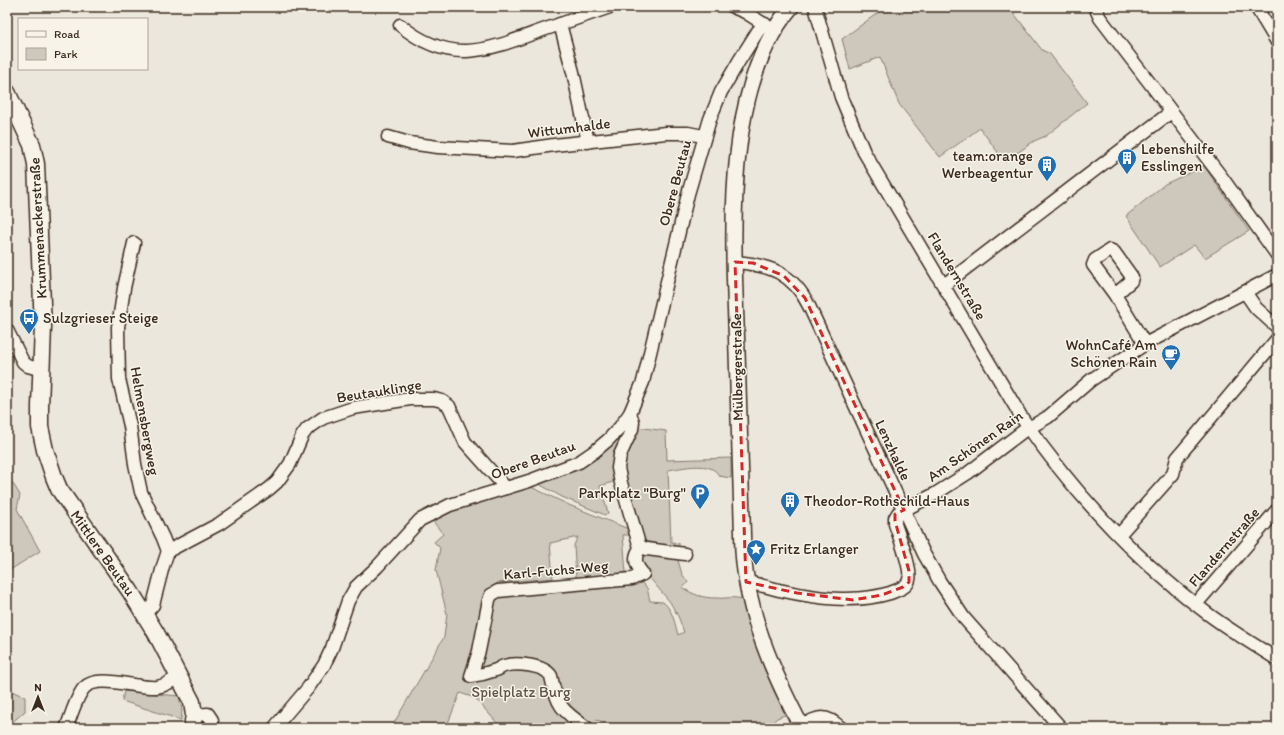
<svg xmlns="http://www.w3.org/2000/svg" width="1284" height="735" viewBox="0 0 1284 735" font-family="Itim,sans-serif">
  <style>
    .green { fill: #cec8bc; stroke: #84796d }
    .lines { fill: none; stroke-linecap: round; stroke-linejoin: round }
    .minor-casing { stroke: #3b2a1e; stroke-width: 15 }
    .tertiary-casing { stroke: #3b2a1e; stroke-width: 18 }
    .secondary-casing { stroke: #3b2a1e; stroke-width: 19 }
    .minor { stroke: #f7f3e8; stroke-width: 12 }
    .tertiary { stroke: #f7f3e8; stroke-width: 15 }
    .secondary { stroke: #f7f3e8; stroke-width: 16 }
    .marked { fill: none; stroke: #d62828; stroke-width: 3; stroke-dasharray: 8 5; stroke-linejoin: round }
    .labels { text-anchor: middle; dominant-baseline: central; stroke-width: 3; stroke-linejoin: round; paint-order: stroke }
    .street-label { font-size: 15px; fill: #3b2a1e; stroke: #f7f3e8 }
    .poi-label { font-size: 15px; fill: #3b2a1e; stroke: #f7f3e8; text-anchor: start }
    .park-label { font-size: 15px; fill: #605246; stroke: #f7f3e8 }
  </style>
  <rect width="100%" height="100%" fill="#ece7dc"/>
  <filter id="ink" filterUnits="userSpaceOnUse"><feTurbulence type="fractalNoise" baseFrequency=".025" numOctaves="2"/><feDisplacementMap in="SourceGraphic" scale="8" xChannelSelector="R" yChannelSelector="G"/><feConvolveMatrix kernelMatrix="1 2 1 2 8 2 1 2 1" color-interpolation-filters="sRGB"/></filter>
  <g filter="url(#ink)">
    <g class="green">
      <polygon points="876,7 1009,7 1042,50 1050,54 1087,103 1046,136 1034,141 1005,162 980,128 940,157 899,104 880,57 850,69 842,39 879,12"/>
      <polygon points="1204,166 1249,231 1205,258 1194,245 1160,267 1126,216 1165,184"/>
      <path d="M637 427 666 431 667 460 731 458V478L719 476C712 460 682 468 668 470L671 542 679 543V548L646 543 639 532 616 481 600 486 608 513 605 515 562 497 537 483 624 428Z"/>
      <polygon points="7,474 20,495 17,509 40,551 7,572"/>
      <path d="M529 486 569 505 631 530 630 535H623L626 574 576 578 574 545 578 537 550 543 553 578 497 583 498 595 640 581 647 588 650 601 663 602C673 610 675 624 678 635L684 632 678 616 670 602 643 570 641 558 645 554 677 557 682 574 688 582 683 588C694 595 703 598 716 598 727 599 730 596 742 599L755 640 787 714 777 718 766 728H595L601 721 594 720 587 728H487L498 724 475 698 460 693 446 728H391L444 637 447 614 436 570 440 548 434 542 443 534 431 519 443 512Z"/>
      <polygon points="7,689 25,697 25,711 8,726"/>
      <polygon points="124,691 179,696 182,710 181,720 122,701"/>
    </g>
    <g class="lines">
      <defs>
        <g id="minor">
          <polyline points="733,7 745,12 770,28"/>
          <path d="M815 7 841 97 864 152 1022 418C1073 492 1136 560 1208 614 1230 630 1254 645 1277 659"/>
          <polyline points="1095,7 1100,18 1223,179 1277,255"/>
          <polyline points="1256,7 1277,42"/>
          <polyline points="560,24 573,72 588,142"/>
          <path d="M400 25C450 66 486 51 540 31 563 23 587 15 610 7"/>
          <polyline points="388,137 409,143 438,147 513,151 554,145 666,133 688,133 703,136"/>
          <polyline points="134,243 124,288 118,327 119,379 130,426 135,464 141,492 163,538 168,551"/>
          <path d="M735 262C770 265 793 273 809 306L924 554 940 582 964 618 1061 728"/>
          <polyline points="944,285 1171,112"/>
          <polyline points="1245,292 1256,308 1277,327"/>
          <polyline points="1115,295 1131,281 1132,277 1114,252 1110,250 1095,260 1093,265 1115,295 1145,344"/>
          <polyline points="7,330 23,362 28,366 42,370"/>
          <polyline points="630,413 633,422 632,429 620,455 618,468 621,483 639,544 641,547 647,549 685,554"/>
          <polyline points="1119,535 1173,474 1177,458 1277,339"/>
          <path d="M746 582C757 584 768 587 779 590 815 598 854 604 890 593 897 590 907 588 909 580 912 569 899 536 895 524V518L898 513 935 494 968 473 1022 432 1048 417 1091 380 1145 344 1277 275"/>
          <polyline points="1196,604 1277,510"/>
          <polyline points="145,614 153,605 163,566 168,551 219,524 269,489 277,482 290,464 302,436 307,429 323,418 353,408 410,399 434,399 442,401 449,406 465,442 506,488"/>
          <polyline points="194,715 208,714 212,720 211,728"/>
          <path d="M801 726C819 717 825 713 841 728"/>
          <path d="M66 728C71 717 76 697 84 688 98 673 138 689 157 687 165 686 172 681 179 676"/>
          <polyline points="274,728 308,688 324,665 332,648 348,601 356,587 377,567 420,520 450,505 529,481 579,462 595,451 608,440 620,427 630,413 643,382 688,194 710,119 721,92 739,61 758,31 765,24"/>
          <path d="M587 728C562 710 557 707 551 676 545 665 515 662 504 666 501 667 499 669 496 670 488 673 480 675 471 676L479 651 489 600 491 595 498 591 632 579 643 574C635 565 633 557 641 547"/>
        </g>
        <path id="tertiary" d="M791 7C720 91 734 248 737 352 739 418 741 485 743 551 747 614 773 673 802 728"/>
        <polyline id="secondary" points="7,92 32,145 36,164 43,327 40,406 40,427 45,450 54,477 59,489 130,591 156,633 192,702 194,715 192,728"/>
      </defs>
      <use href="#minor" class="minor-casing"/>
      <use href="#tertiary" class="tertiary-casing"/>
      <use href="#secondary" class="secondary-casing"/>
      <use href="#minor" class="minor"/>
      <use href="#tertiary" class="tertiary"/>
      <use href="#secondary" class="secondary"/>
    </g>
  </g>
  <path class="marked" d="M735 262 753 263 784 276 805 298 904 510 895 514V521L909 571V582L903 587 882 595 853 600 797 593 746 582Z"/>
  <defs>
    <symbol id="building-pin" viewBox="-11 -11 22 30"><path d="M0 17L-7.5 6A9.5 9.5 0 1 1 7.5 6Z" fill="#1f6fb2" stroke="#f7f3e8"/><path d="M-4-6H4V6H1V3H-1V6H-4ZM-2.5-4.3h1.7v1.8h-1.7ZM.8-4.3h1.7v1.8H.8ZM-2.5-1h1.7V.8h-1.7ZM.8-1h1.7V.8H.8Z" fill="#fff"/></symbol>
    <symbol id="bus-pin" viewBox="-11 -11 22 30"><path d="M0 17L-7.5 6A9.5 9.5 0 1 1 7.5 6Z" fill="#1f6fb2" stroke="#f7f3e8"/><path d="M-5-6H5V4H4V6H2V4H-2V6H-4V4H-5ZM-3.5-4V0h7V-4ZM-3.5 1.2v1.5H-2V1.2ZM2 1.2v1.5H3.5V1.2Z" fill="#fff"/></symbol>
    <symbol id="cafe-pin" viewBox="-11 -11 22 30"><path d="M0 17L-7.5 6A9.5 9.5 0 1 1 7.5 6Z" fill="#1f6fb2" stroke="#f7f3e8"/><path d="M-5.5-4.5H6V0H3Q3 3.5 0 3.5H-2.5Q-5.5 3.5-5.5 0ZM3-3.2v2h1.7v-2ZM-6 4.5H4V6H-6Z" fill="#fff"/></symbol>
    <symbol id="parking-pin" viewBox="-11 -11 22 30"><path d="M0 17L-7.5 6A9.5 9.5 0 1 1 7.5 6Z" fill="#1f6fb2" stroke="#f7f3e8"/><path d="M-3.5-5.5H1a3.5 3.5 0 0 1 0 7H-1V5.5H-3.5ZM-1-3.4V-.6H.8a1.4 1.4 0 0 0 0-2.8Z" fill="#fff"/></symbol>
    <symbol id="sight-pin" viewBox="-11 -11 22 30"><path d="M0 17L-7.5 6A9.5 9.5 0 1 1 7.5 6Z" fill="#1f6fb2" stroke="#f7f3e8"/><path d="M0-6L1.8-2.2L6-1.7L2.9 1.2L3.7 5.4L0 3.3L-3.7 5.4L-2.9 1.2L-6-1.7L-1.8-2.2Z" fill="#fff"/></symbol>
  </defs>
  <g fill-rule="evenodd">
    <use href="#building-pin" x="1116" y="147" width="22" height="30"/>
    <use href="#building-pin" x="1036" y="154" width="22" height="30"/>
    <use href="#bus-pin" x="18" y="307" width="22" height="30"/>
    <use href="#cafe-pin" x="1160" y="343" width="22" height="30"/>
    <use href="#parking-pin" x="689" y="482" width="22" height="30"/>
    <use href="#building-pin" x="779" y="490" width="22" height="30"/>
    <use href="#sight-pin" x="745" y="538" width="22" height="30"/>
  </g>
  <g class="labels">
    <g class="street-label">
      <text transform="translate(569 128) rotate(-7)">Wittumhalde</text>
      <text transform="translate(675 183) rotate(-75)">Obere Beutau</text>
      <text transform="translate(38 228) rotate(-93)">Krummenackerstraße</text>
      <text transform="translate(957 276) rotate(59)">Flandernstraße</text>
      <text transform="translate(737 367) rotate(-91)">Mülbergerstraße</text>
      <text transform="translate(379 391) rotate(-9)">Beutauklinge</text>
      <text transform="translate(145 421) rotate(80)">Helmensbergweg</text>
      <text transform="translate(975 446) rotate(-35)">Am Schönen Rain</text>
      <text transform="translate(893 450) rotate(65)">Lenzhalde</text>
      <text transform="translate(533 460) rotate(-20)">Obere Beutau</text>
      <text transform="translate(1224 547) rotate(-49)">Flandernstraße</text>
      <text transform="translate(103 553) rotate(55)">Mittlere Beutau</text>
      <text transform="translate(556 570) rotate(-5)">Karl-Fuchs-Weg</text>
    </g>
    <g class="poi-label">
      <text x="1141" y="149">Lebenshilfe<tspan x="1141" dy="17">Esslingen</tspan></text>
      <text x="1033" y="156" text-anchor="end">team:orange<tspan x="1033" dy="17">Werbeagentur</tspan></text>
      <text x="43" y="318">Sulzgrieser Steige</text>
      <text x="1157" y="345" text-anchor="end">WohnCafé Am<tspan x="1157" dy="17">Schönen Rain</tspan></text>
      <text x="686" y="493" text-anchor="end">Parkplatz "Burg"</text>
      <text x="804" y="501">Theodor-Rothschild-Haus</text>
      <text x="770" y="549">Fritz Erlanger</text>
    </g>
    <g class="park-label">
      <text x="521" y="692">Spielplatz Burg</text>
    </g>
  </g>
  <rect width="1284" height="735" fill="none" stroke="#f7f3e8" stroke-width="24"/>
  <rect x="12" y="12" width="1260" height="711" fill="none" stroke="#3b2a1e" stroke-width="1.5" filter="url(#ink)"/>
  <rect x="18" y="18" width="130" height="52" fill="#f7f3e8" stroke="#aca397"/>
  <rect x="26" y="31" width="20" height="6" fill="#f7f3e8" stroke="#aca397"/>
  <text x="54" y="38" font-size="12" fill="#3b2a1e">Road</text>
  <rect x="26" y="48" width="20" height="12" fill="#cec8bc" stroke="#aca397"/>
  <text x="54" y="58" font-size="12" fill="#3b2a1e">Park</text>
  <g transform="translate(38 697)" stroke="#f7f3e8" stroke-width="3" paint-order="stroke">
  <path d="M0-3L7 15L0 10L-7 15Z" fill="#3b2a1e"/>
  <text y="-6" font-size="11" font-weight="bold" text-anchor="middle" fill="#3b2a1e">N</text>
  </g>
</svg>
